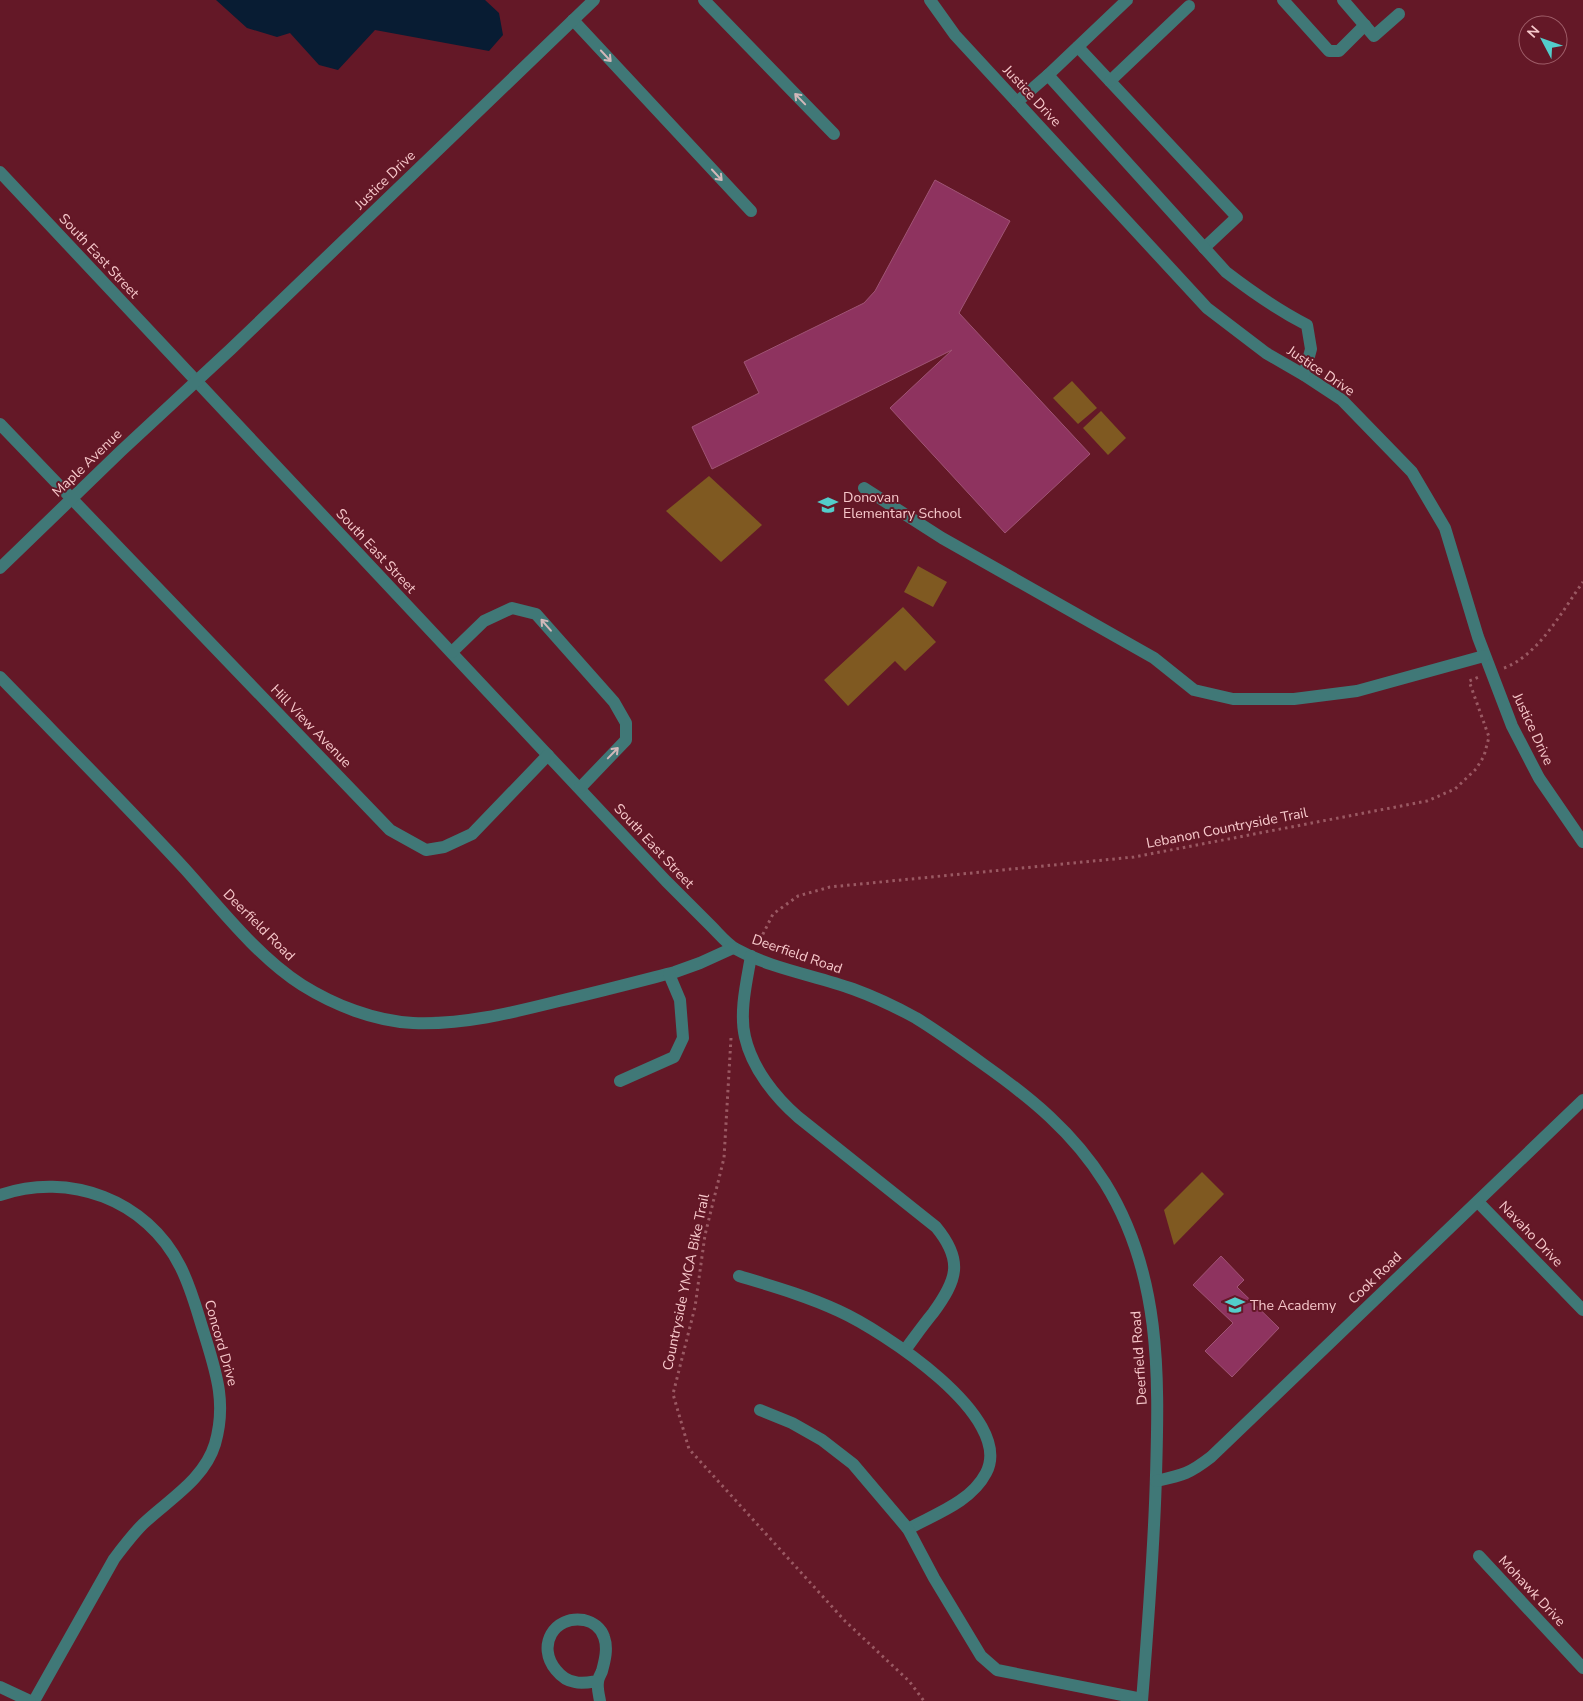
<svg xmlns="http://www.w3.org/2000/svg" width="1583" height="1701" viewBox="0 0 1583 1701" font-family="'Nunito Sans',sans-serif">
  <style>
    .green { fill: #7f5921 }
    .water { fill: #081c33 }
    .building { fill: #8e335f; stroke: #a05475 }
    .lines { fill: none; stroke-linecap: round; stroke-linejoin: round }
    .path { stroke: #9a5963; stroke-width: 3; stroke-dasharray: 2.5 4; stroke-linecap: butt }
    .minor { stroke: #407877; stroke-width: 12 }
    .oneway { stroke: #d2b8ba }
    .labels { text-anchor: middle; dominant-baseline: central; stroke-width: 4; stroke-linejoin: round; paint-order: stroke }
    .street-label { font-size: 14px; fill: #f7c8cb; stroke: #641827 }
    .poi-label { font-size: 14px; fill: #f7c8cb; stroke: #641827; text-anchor: start }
  </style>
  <rect width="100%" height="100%" fill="#641827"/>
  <g class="green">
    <polygon points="1072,381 1097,408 1078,424 1053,398"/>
    <polygon points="1101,411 1126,438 1108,455 1083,428"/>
    <polygon points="709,476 762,525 721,562 666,511"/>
    <polygon points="918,566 947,582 933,607 904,592"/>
    <polygon points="903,607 936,642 905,671 895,661 848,706 824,680"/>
    <polygon points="1202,1172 1224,1194 1174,1245 1164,1210"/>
  </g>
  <polygon class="water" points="216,0 485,0 499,13 503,35 489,51 375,30 338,70 319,65 290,33 277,37 247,28"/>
  <g class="building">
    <polygon points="935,180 1010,221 959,313 1090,454 1005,533 890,408 952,350 712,469 692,427 759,393 744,362 864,303 875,291"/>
    <polygon points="1221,1256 1244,1280 1237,1287 1279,1328 1232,1377 1205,1351 1233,1323 1193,1285"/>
  </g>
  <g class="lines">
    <g class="path">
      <path d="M1504 668C1539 655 1562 611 1583 582"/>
      <polyline points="757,946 773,914 798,896 830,887 1134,857 1427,801 1455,789 1476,769 1484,756 1489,737 1469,681 1479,677"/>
      <polyline points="731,1038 724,1158 705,1235 695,1307 673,1394 689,1449 845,1621 909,1681 924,1701"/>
    </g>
    <g class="minor">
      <polyline points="704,0 834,134"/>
      <polyline points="930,0 955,35 1207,308 1266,353 1304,375 1342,400 1412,472 1445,528 1478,637 1512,726 1539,778 1583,842"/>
      <polyline points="1283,0 1329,51 1339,51 1365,25"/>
      <polyline points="1343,0 1374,36 1399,14"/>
      <polyline points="573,20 751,211"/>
      <polyline points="1078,47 1237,217 1204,248"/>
      <polyline points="1048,75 1127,0"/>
      <polyline points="1110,81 1189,6"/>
      <path d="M1017 102 1048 75 1226 272C1252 292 1278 310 1307 325L1311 349 1304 375"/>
      <path d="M0 172 666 881C682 897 697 912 712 927 719 934 727 944 736 949 772 969 814 975 853 989 875 997 896 1007 916 1018 939 1032 961 1048 983 1064 1031 1098 1073 1132 1105 1183 1161 1273 1159 1374 1156 1475 1154 1551 1148 1626 1142 1701"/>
      <polyline points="0,424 390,830 426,850 444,847 472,834 548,755"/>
      <polyline points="864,488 942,538 1154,658 1194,690 1233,699 1294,699 1357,691 1484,656"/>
      <polyline points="0,568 121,451 231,349 594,0"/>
      <polyline points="452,652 484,621 512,608 536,614 614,702 626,723 626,740 580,788"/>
      <path d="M0 677C62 741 125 804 185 869 220 908 258 957 302 985 334 1005 374 1021 413 1023 463 1025 511 1013 559 1001 598 992 636 982 675 972L700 963 733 948"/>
      <path d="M751 956C747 980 739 1012 745 1037 752 1068 775 1097 798 1117L936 1227C964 1261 957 1280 933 1313 923 1325 914 1338 905 1350"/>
      <polyline points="620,1081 674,1057 683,1038 680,1000 669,974"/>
      <path d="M0 1195C69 1171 147 1200 180 1266 191 1287 197 1311 204 1333 216 1372 227 1403 215 1444 204 1480 168 1500 143 1524 132 1535 123 1547 114 1559L34 1701"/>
      <polyline points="1478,1202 1583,1310"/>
      <path d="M739 1276C772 1286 807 1296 839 1311 881 1330 1016 1417 986 1473 971 1502 935 1514 908 1529"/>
      <polyline points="760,1410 792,1423 822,1440 853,1464 908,1529 934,1578 981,1656 997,1670 1142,1699"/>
      <path d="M1156 1481C1183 1475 1189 1474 1211 1457L1583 1100"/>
      <polyline points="1479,1556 1583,1668"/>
      <path d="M598 1681C591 1682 582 1684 575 1682 567 1681 560 1675 556 1670 536 1646 554 1615 584 1620 593 1622 601 1628 604 1637 608 1648 605 1660 602 1671 601 1674 598 1678 598 1682 597 1688 599 1695 600 1701"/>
      <polyline points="0,1687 30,1701"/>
    </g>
  </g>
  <defs><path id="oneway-shaft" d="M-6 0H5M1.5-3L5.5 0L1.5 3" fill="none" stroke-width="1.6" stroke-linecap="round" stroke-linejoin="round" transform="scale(1.25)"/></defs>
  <g class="oneway">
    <use href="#oneway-shaft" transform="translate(606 56) rotate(47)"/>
    <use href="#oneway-shaft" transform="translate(800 99) rotate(-134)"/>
    <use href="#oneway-shaft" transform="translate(717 175) rotate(47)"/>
    <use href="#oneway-shaft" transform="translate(546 625) rotate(-131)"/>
    <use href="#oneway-shaft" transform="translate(613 753) rotate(-46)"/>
  </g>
  <defs>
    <symbol id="school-bare" viewBox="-9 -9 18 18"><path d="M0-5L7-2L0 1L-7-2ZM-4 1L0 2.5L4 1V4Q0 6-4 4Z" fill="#53cdcb" stroke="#641827" stroke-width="2.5" paint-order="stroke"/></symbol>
  </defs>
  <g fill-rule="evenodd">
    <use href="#school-bare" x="814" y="491" width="28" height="28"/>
    <use href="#school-bare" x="1221" y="1291" width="28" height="28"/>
  </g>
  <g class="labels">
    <g class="street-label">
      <text transform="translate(1032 96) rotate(47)">Justice Drive</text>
      <text transform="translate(385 180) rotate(-44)">Justice Drive</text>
      <text transform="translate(99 256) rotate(47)">South East Street</text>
      <text transform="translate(1321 371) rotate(34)">Justice Drive</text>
      <text transform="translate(87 463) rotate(-44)">Maple Avenue</text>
      <text transform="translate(376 551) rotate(47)">South East Street</text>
      <text transform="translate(311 726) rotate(46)">Hill View Avenue</text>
      <text transform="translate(1533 729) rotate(65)">Justice Drive</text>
      <text transform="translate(1227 828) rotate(-11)">Lebanon Countryside Trail</text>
      <text transform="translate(654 846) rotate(47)">South East Street</text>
      <text transform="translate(259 925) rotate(45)">Deerfield Road</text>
      <text transform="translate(797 954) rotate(19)">Deerfield Road</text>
      <text transform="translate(1531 1234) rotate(46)">Navaho Drive</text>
      <text transform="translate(1375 1278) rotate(-44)">Cook Road</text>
      <text transform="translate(686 1282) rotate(-78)">Countryside YMCA Bike Trail</text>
      <text transform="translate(221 1343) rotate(74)">Concord Drive</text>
      <text transform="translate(1139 1358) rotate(-94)">Deerfield Road</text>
      <text transform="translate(1532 1591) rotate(47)">Mohawk Drive</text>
    </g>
    <g class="poi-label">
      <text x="843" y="497">Donovan<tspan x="843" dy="16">Elementary School</tspan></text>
      <text x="1250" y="1305">The Academy</text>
    </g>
  </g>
  <g transform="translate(1543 40) rotate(311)"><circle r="24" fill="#641827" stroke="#9f5e69"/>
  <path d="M0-4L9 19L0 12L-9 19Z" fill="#53cdcb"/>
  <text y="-8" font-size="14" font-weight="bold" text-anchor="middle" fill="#f7c8cb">N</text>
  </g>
</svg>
